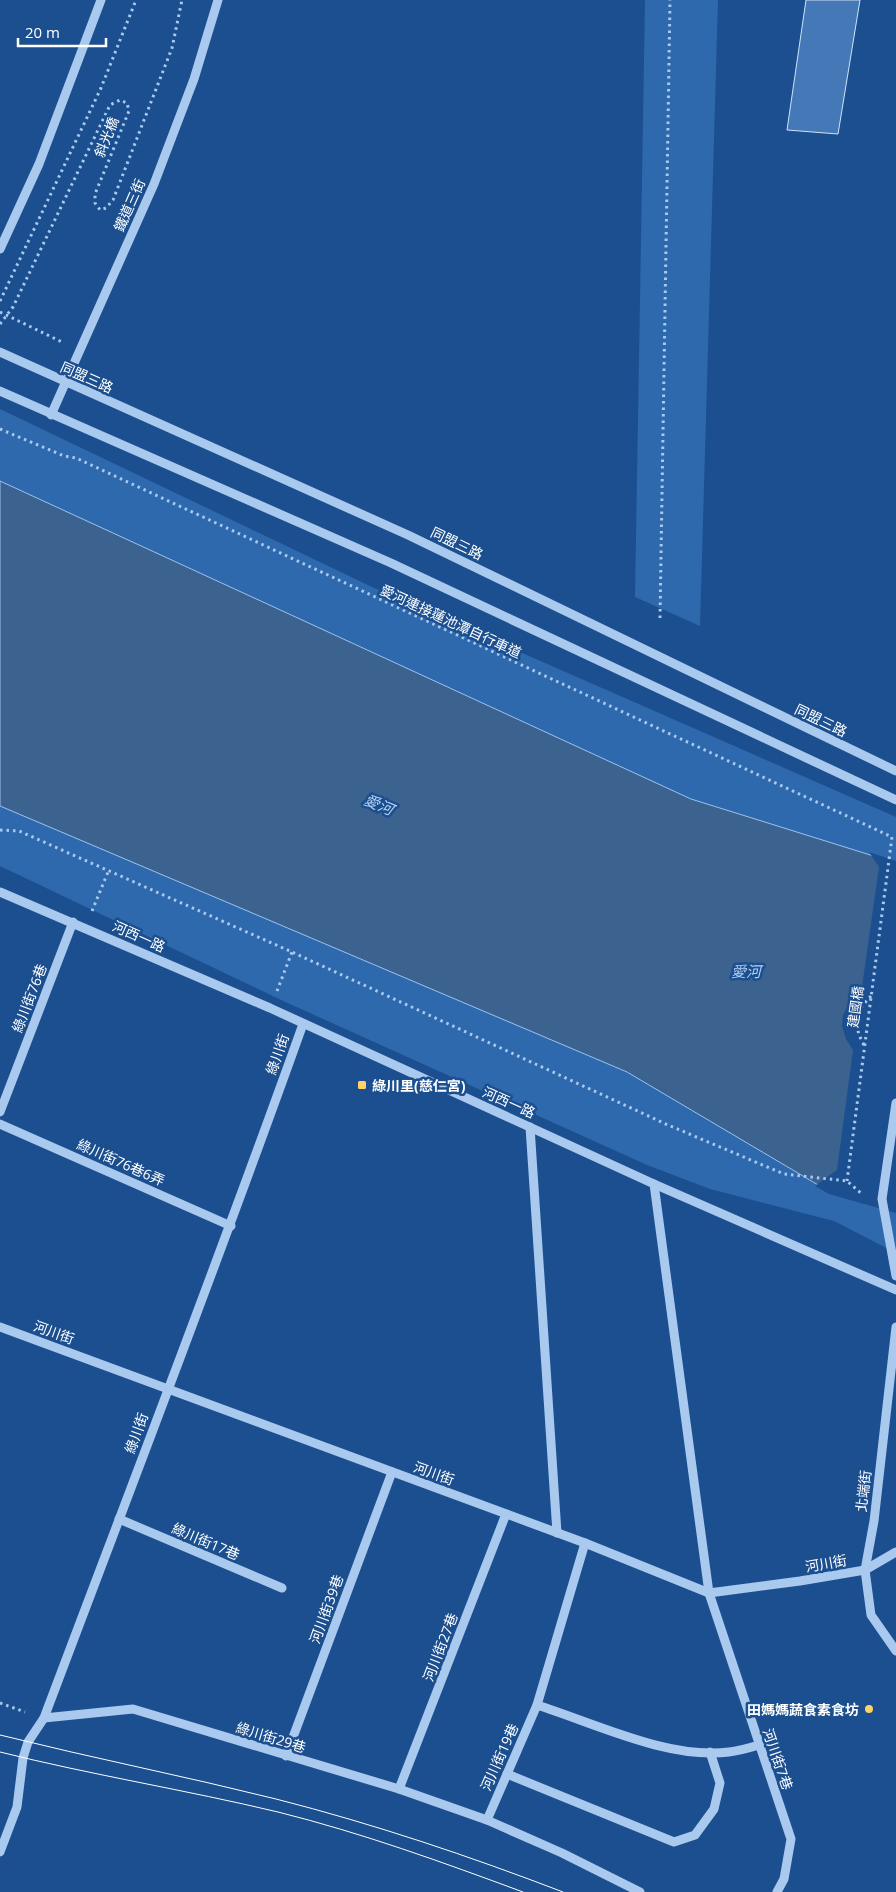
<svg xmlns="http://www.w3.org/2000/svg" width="896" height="1892" viewBox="0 0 896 1892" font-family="'Open Sans','Noto Sans TC',sans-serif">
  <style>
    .green { fill: #2e69ad }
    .water { fill: #3c6290; stroke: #9cc4f0 }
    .pier { fill: #1b4f8f }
    .building { fill: #4478b7; stroke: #cfe3fa }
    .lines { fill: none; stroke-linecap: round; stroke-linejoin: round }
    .path { stroke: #a9c9ee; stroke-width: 3; stroke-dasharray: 2.5 4; stroke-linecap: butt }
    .minor { stroke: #a9c9ee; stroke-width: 9 }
    .tram { stroke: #fff; stroke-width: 1 }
    .path-bridge { stroke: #a9c9ee; stroke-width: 3; stroke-dasharray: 2.5 4; stroke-linecap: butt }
    .poi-dot { fill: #ffd166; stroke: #1b4f8f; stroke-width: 2 }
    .labels { text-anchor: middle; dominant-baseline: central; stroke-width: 5; stroke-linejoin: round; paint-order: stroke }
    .street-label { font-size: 14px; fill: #fff; stroke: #1b4f8f }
    .poi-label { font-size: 14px; font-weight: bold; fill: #fff; stroke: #1b4f8f; text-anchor: start }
    .water-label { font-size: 15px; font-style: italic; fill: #b5d3f5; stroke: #1b4f8f }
  </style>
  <rect width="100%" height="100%" fill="#1b4f8f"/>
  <g class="green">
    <polygon points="645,0 718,0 700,626 635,597"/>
    <polygon points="0,409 372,587 896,817 896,863 691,799 0,481"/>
    <polygon points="0,806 46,823 627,1072 830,1192 896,1210 896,1253 834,1221 710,1189 647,1165 281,1000 0,866"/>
  </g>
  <polygon class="water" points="0,481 691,799 896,863 896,1210 830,1192 627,1072 0,806"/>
  <polygon class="pier" points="869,852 896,861 896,1213 829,1194 815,1186 837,1170 853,1050 846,1039 842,1026 843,1015 853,996 862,987 879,867"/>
  <polygon class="building" points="806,0 860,0 838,134 787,130"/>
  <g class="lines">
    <g class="path">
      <polyline points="0,301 101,88 136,0"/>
      <polyline points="0,312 62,342"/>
      <polyline points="0,429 64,456 76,458 892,837 847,1181"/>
      <polyline points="660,618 670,0"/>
      <polyline points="0,830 19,831 292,952 668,1125 784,1174 847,1181 863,1195"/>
      <polyline points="92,911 108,872"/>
      <polyline points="277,991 292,952"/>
      <path d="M864 1045C853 1026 855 1012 871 996"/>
      <polyline points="0,1703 25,1712"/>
    </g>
    <g class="minor">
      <polyline points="0,249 39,164 101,0"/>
      <polyline points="0,352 408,535 896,771"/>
      <polyline points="0,391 391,563 896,800"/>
      <polyline points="51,415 154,184 194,79 218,0"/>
      <polyline points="0,892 270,1008 654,1184 896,1290"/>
      <polyline points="896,1103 882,1199 896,1276"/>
      <polyline points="0,1112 73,922"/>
      <polyline points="0,1124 231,1226"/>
      <polyline points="530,1127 557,1533"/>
      <polyline points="654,1184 709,1593 791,1839 784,1879 777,1892"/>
      <polyline points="0,1327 585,1543 709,1593 800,1581 865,1570 896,1552"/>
      <polyline points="896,1327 874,1521 865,1570 871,1615 896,1651"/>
      <polyline points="119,1519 282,1588"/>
      <polyline points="585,1543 537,1705 487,1820 562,1853 640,1892"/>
      <path d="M537 1705C594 1723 669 1760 729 1752 739 1751 749 1748 759 1745"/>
      <polyline points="44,1718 133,1709 399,1789 487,1820"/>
      <polyline points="286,1756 392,1472"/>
      <polyline points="507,1774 674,1842 695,1835 714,1809 720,1783 710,1752"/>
      <polyline points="399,1789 506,1514"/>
      <path d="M0 1852 17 1807 23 1758 28 1742 44 1718C131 1487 220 1257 303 1024"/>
    </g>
    <g class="tram">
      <path d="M0 1735C92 1758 184 1776 276 1799 374 1824 469 1856 563 1892"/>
      <path d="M0 1752C92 1775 186 1790 278 1812 362 1833 442 1862 523 1892"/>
    </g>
    <polyline class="path-bridge" points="0,324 13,307 110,105 120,100 127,103 129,111 95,194 95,203 100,210 106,208 113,200 172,48 182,0"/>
  </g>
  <g class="poi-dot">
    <rect x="357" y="1080" width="10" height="10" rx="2.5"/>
    <circle cx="869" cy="1709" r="5"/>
  </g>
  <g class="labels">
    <g class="street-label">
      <text transform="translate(106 137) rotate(-68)">斜光橋</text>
      <text transform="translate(129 205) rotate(-66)">鐵道三街</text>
      <text transform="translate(87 377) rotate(24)">同盟三路</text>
      <text transform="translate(457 543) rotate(26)">同盟三路</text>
      <text transform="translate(451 621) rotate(25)">愛河連接蓮池潭自行車道</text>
      <text transform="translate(821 720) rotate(26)">同盟三路</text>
      <text transform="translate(139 936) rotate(24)">河西一路</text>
      <text transform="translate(29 998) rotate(-69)">綠川街76巷</text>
      <text transform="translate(855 1007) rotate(-82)">建國橋</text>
      <text transform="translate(277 1054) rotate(-71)">綠川街</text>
      <text transform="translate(509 1102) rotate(24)">河西一路</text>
      <text transform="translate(121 1162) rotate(24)">綠川街76巷6弄</text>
      <text transform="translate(54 1332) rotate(20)">河川街</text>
      <text transform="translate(136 1433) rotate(-70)">綠川街</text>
      <text transform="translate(434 1473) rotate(20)">河川街</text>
      <text transform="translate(863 1491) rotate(-83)">北端街</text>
      <text transform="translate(206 1541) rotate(23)">綠川街17巷</text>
      <text transform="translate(826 1563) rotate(-10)">河川街</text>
      <text transform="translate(326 1609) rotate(-70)">河川街39巷</text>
      <text transform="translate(440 1647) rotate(-69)">河川街27巷</text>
      <text transform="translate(271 1737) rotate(17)">綠川街29巷</text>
      <text transform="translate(499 1757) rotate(-66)">河川街19巷</text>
      <text transform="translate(778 1759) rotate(71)">河川街7巷</text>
    </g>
    <g class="poi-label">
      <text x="372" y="1085">綠川里(慈仁宮)</text>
      <text x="859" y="1709" text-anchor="end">田媽媽蔬食素食坊</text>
    </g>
    <g class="water-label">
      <text transform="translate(379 804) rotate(23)">愛河</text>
      <text x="746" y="971">愛河</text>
    </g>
  </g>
  <path d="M18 38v8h88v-8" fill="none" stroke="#ffffff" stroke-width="2.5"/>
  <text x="25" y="38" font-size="15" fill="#ffffff" stroke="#1b4f8f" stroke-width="4" paint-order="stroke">20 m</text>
</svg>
